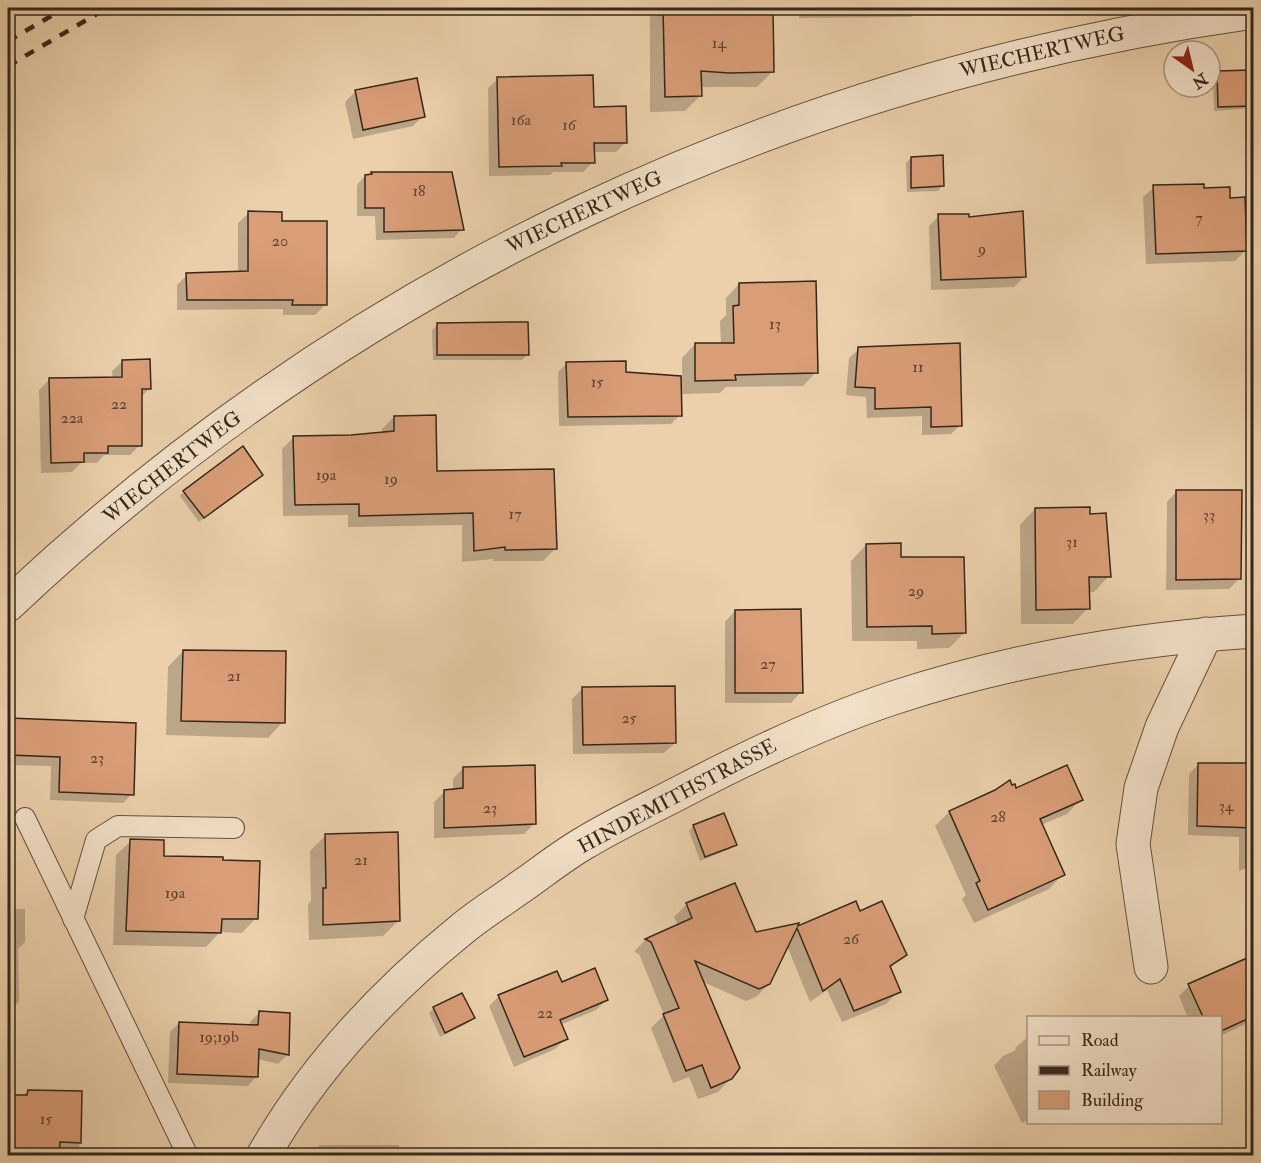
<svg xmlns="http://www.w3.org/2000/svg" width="1261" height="1163" viewBox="0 0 1261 1163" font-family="'IM FELL Double Pica',serif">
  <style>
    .shadow { fill: #0003 }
    .building { fill: #d99d77; stroke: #35271a; stroke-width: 1.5 }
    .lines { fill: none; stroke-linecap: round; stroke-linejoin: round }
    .lane-casing { stroke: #62513e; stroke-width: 22 }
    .street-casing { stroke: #62513e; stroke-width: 35 }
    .path { stroke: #35271a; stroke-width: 4; stroke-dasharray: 4.5 3; stroke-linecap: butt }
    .lane { stroke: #f2e0c8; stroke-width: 20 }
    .street { stroke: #f2e0c8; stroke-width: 33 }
    .rail { stroke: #35271a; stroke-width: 4.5; stroke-dasharray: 10 10; stroke-linecap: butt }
    .labels { text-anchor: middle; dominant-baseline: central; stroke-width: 6; stroke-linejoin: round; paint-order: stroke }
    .number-label { font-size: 16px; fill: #5e4431 }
    .street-label { font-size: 20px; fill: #35271a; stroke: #f2e0c8 }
  </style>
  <rect width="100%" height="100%" fill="#ebd0ab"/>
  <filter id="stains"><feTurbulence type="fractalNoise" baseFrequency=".00333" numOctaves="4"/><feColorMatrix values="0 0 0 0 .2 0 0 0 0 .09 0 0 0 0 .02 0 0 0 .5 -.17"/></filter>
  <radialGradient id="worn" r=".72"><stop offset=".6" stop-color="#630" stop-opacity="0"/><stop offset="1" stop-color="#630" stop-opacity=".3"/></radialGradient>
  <g class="shadow">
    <polygon points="650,8 771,8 772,72 757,87 700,87 700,96 685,111 650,112"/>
    <polygon points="799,8 920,8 911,17 799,18"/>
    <polygon points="1254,71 1254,108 1214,111 1213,78 1218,73"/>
    <polygon points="498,79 592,108 626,142 616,152 593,152 593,162 583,172 553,172 550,175 489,176 488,88"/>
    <polygon points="416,80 423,116 413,126 353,139 345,102 355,92"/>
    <polygon points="911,158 942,186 938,191 907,192 906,163"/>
    <polygon points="450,173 462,229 454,238 376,240 375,216 357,216 357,185 365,176 372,174"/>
    <polygon points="1154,187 1203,190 1228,199 1246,250 1235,261 1146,264 1143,197"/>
    <polygon points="249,213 281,222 326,304 315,315 283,315 283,309 177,310 177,285 187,275 238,273 238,223"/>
    <polygon points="939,216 968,219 1024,277 1014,287 931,290 929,226"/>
    <polygon points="739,284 816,372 803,386 726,387 720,393 680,394 680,415 671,424 559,426 558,372 567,363 625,373 682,378 682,358 695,344 721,344 720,321 726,315 726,298"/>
    <polygon points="437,325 527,355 522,360 433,360 432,330"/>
    <polygon points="859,349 960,425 951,434 922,435 922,416 867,418 866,397 846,395 849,358"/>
    <polygon points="123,361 150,388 141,397 140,445 130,455 104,455 97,463 81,463 72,472 41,473 39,390 49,380 113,379 112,371"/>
    <polygon points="394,417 435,473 555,549 543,561 493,561 493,559 462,562 462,525 348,527 348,515 283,516 282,449 294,437 351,437 382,433 382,429"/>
    <polygon points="256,479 199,522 180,496 184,492"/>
    <polygon points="1177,491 1240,578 1229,589 1166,590 1167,502"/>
    <polygon points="1035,509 1089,515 1109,576 1094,592 1088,592 1088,608 1073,624 1021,624 1020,525"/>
    <polygon points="866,545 900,559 964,633 949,648 917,649 917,641 852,641 851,561"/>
    <polygon points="735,611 801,692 791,703 725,703 725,622"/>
    <polygon points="183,651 283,722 268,738 166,735 168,667"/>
    <polygon points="582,689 675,743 664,753 573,754 572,699"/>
    <polygon points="10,720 132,794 123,803 50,800 51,766 8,765 8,722"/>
    <polygon points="1199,764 1254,765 1254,865 1239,871 1239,837 1188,835 1189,774"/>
    <polygon points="463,768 535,823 524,834 434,838 434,802 444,792 453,791 453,779"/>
    <polygon points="1016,790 1081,799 1067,814 1041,825 1063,874 1049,889 974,923 962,899 966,895 935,826 949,812 996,792"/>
    <polygon points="723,815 735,845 730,849 700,861 689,831 693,826"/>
    <polygon points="326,835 399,920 383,936 309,940 308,905 311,901 310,851"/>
    <polygon points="131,841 162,858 256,918 242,933 220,932 206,947 113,945 116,855"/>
    <polygon points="687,904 755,934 795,928 859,913 905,954 889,969 899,991 886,1004 842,1022 827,990 810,1002 787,946 769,984 756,997 746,1001 703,982 731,1078 718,1092 698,1099 689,1077 673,1083 651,1028 664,1015 639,954 634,952 645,940 678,926 674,917"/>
    <polygon points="8,909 25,909 25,942 18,949 19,1002 8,1012"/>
    <polygon points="1254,956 1254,1020 1220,1036 1220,1018 1188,1018 1179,996 1189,986"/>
    <polygon points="561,984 606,1000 596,1010 560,1025 566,1039 555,1049 514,1067 489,1006 499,996"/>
    <polygon points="461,995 473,1018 468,1023 440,1037 429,1013 434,1008"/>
    <polygon points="259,1013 289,1014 287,1055 278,1064 258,1059 257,1076 248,1086 168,1083 170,1032 179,1023 250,1026 250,1022"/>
    <polygon points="1028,1037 1028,1120 1022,1123 994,1066 1003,1056 1016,1050 1015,1048"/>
    <polygon points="28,1091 81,1092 79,1156 8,1156 8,1101 12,1096 23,1096"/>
    <polygon points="320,1145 399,1145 399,1156 310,1156"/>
  </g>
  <g class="building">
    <polygon points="663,8 773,8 774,72 729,73 701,71 702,96 665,97"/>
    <polygon points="1251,70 1253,106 1218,107 1217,71"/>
    <polygon points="593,75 594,107 626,106 627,143 594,143 595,163 561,163 562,166 499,167 497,77"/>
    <polygon points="417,78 425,117 363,130 355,90"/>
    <polygon points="943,155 944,186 911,188 911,157"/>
    <polygon points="371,172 452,172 464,230 384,232 384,208 365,208 365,175 372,174"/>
    <polygon points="1204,184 1204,188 1230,187 1230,198 1245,197 1247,251 1156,254 1153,185"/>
    <polygon points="248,211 282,212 282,221 327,221 327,305 292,305 293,300 187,300 186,273 248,271"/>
    <polygon points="1023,211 1026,277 941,280 938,214 969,214 969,217"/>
    <polygon points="816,281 818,373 735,375 736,380 695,381 695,343 734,343 733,306 739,305 739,283"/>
    <polygon points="510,322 528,322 529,355 437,355 437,323"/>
    <polygon points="960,343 962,426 931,427 931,407 875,409 875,388 855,387 858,347"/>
    <polygon points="150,359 151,389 142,389 142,446 108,446 108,453 84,453 84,462 51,463 49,378 122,377 122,360"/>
    <polygon points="626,361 626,372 681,376 682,416 568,417 566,362"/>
    <polygon points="436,415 437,471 554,469 557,549 505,550 505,547 474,551 473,513 359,516 359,504 295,505 293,436 351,435 394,431 394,416"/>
    <polygon points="243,446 263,475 204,518 183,491"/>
    <polygon points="1176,490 1242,490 1241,579 1176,580"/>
    <polygon points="1090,507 1090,514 1106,513 1111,577 1089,577 1090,609 1036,610 1035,508"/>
    <polygon points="901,543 901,557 964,557 966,633 932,634 932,626 867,627 866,544"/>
    <polygon points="801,609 803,693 735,693 735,610"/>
    <polygon points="183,650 286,651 285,723 181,721"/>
    <polygon points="675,686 676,743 583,745 582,687"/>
    <polygon points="9,718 136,723 134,795 59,792 60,757 9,755"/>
    <polygon points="1198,763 1254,763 1254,828 1197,826"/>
    <polygon points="535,765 536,824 444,828 444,790 463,788 463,767"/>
    <polygon points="1067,765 1083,800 1040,819 1065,875 988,910 976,883 980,881 949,811 995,790 1010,780 1012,785 1015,784 1016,788"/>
    <polygon points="724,813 737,845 705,857 693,825"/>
    <polygon points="398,832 400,921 323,925 323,888 326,888 325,834"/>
    <polygon points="130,839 164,840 164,856 223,857 223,860 260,861 258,919 222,919 221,933 126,931"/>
    <polygon points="735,883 756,932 799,923 798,926 856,901 860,911 882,901 907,955 890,966 901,992 854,1011 840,979 823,991 797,928 770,984 759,989 695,961 740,1068 732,1079 711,1088 702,1065 686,1071 663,1014 679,1008 651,942 645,939 692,918 686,903"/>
    <polygon points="1254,955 1254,1016 1221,1031 1221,1017 1203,1017 1188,984"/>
    <polygon points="595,968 608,1000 560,1020 568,1039 524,1057 498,995 557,971 562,982"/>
    <polygon points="462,993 475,1018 445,1033 433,1007"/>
    <polygon points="259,1011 290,1013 289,1055 259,1049 258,1077 177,1074 179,1022 258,1025"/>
    <polygon points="28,1090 82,1091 81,1143 60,1142 59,1155 10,1155 12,1095 27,1095"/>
  </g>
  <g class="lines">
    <defs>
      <g id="lane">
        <polyline points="25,818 188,1156"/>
        <polyline points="73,919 96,840 118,826 234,828"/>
      </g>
      <g id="street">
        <path d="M8 605C354 278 783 78 1254 12"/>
        <polyline points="1151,967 1133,844 1141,788 1162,727 1206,634"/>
        <path d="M263 1156C313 1068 383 993 462 929 480 914 500 902 519 888 541 873 563 855 586 842 616 824 648 809 679 793 749 756 818 723 893 698 1009 660 1131 639 1254 631"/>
      </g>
    </defs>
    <use href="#lane" class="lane-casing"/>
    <use href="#street" class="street-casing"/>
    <polyline class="path" points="8,780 13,793"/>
    <use href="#lane" class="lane"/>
    <use href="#street" class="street"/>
    <g class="rail">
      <polyline points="8,41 65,8"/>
      <polyline points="8,66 107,8"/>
    </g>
  </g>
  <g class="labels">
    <g class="number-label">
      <text x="719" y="43">14</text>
      <text x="521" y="120">16a</text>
      <text x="569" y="125">16</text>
      <text x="419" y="191">18</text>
      <text x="1199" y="218">7</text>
      <text x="280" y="241">20</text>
      <text x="982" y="249">9</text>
      <text x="775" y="324">13</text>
      <text x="918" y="367">11</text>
      <text x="597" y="382">15</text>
      <text x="119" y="404">22</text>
      <text x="72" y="418">22a</text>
      <text x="326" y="475">19a</text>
      <text x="391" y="479">19</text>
      <text x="515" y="514">17</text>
      <text x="1209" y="515">33</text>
      <text x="1072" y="542">31</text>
      <text x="916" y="591">29</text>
      <text x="768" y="664">27</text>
      <text x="234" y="676">21</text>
      <text x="629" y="718">25</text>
      <text x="97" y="758">23</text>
      <text x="1226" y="806">34</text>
      <text x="490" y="808">23</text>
      <text x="998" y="817">28</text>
      <text x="361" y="860">21</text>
      <text x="175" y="893">19a</text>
      <text x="851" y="939">26</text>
      <text x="545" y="1013">22</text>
      <text x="219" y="1037">19;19b</text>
      <text x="46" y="1119">15</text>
    </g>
    <g class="street-label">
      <text transform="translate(1042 52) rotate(-13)">WIECHERTWEG</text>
      <text transform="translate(584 212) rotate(-25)">WIECHERTWEG</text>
      <text transform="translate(172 467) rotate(-38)">WIECHERTWEG</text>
      <text transform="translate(677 796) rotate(-28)">HINDEMITHSTRASSE</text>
    </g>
  </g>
  <rect width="1261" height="1163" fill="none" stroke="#ebd0ab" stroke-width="30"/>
  <rect x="9" y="9" width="1243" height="1145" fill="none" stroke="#35271a" stroke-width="3"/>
  <rect x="15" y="15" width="1231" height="1133" fill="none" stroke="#35271a" stroke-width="1.5"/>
  <rect x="1027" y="1016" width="195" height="108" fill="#f2e0c8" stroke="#a69682" stroke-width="1.5"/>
  <rect x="1039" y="1036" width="30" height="9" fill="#f2e0c8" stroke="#a69682" stroke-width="1.5"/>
  <text x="1081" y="1046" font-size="18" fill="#35271a">Road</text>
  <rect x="1039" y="1066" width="30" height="9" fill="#35271a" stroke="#a69682" stroke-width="1.5"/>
  <text x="1081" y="1076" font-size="18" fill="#35271a">Railway</text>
  <rect x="1039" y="1091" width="30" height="18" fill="#d99d77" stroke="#a69682" stroke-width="1.5"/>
  <text x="1081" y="1106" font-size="18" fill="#35271a">Building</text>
  <g transform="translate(1192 69) rotate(146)"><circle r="28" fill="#f2e0c8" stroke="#a69682" stroke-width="1.5"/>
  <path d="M0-4.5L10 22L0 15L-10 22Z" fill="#8f2418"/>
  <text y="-9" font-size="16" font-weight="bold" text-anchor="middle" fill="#35271a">N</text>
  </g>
  <rect width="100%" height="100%" filter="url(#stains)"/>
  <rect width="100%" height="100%" fill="url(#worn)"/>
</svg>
